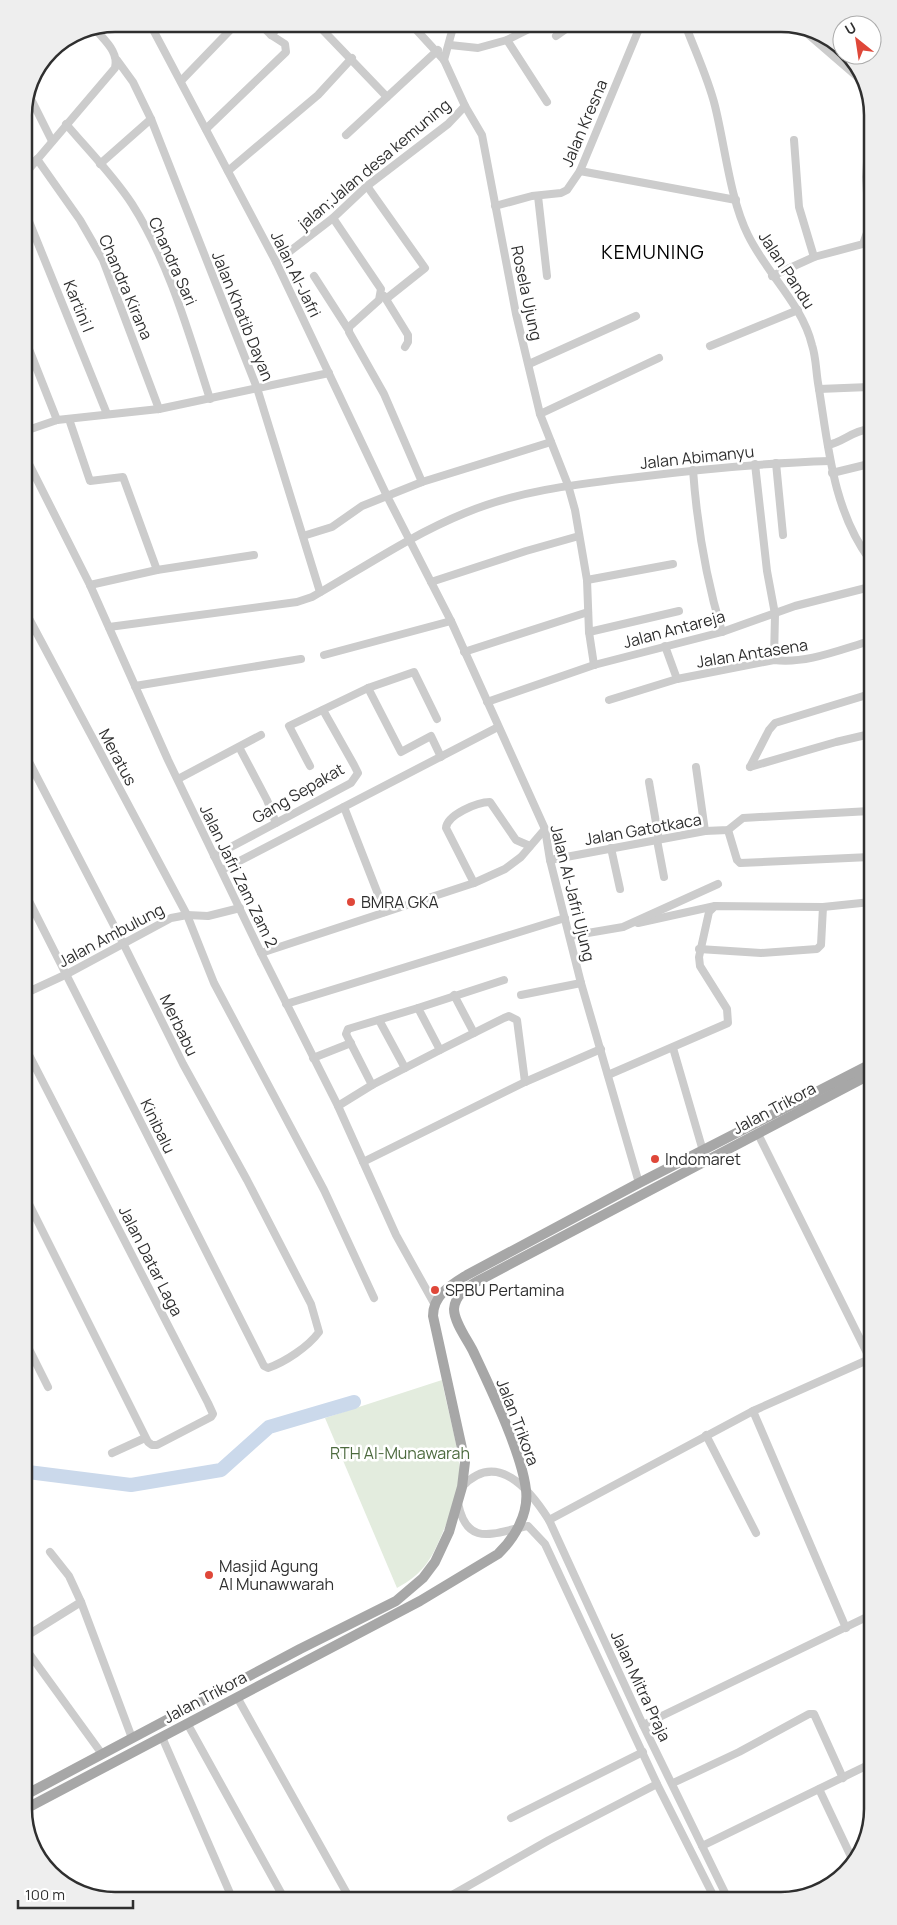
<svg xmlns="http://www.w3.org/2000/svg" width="897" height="1925" viewBox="0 0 897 1925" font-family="Manrope,sans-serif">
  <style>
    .green { fill: #e3ecde }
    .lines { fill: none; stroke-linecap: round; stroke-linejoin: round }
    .river { stroke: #cbd9eb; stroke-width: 14 }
    .minor { stroke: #ccc; stroke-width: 8 }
    .major { stroke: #a7a7a7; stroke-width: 10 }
    .poi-dot { fill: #df4739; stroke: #fff; stroke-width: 2 }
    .labels { text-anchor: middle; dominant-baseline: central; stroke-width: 5; stroke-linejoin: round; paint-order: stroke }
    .street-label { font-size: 16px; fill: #2f2f2f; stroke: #fff }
    .poi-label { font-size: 16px; fill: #2f2f2f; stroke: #fff; text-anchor: start }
    .park-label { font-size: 16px; fill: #4c6a3e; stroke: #fff }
    .quarter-label { font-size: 19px; letter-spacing: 1px; fill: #000; stroke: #fff }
    .rim { fill: none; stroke: #2f2f2f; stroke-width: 2.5 }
  </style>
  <rect width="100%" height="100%" fill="#fff"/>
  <path class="green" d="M442 1380C446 1406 463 1460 460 1483 457 1501 449 1517 442 1534 431 1560 423 1574 397 1588L325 1418Z"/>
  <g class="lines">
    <polyline class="river" points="28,1472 131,1485 221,1470 269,1427 354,1402"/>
    <g class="minor">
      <polyline points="150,24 276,262 387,496 451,621 545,829 550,860 581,983 639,1183"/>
      <polyline points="317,24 387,97"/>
      <polyline points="411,24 444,60 465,106 482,135 516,314 540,414 568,485 575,510 587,580 589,632 594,665"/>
      <path d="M685 24C695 51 708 78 715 106 725 146 730 199 748 235 767 274 802 304 812 345 816 357 816 371 818 383 828 443 832 509 870 560"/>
      <polyline points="802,29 868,86"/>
      <polyline points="271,35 281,24"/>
      <polyline points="556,36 573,24"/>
      <polyline points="507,40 547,102"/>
      <polyline points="65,41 96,30"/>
      <polyline points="450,45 478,48 507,40 539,24"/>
      <polyline points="117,60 133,82 151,119 257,388 320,592"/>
      <polyline points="444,60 454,24"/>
      <polyline points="181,81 236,24"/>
      <polyline points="30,97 52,141"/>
      <path d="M66 124C88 150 113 175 132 204 169 262 189 334 210 399"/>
      <polyline points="206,129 286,52 285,44 271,35 260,24"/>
      <polyline points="346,135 438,50"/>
      <polyline points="794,140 799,207 814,257"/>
      <polyline points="868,147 866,177 869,226"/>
      <polyline points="37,159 80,220 103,260 159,409"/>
      <polyline points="100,164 151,119"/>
      <polyline points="228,171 318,95 352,58"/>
      <polyline points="580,171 736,200"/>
      <path d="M24 175 115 68C119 52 105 41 96 30L101 27"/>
      <polyline points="367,186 425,268 386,299"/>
      <polyline points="538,196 547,276"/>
      <polyline points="495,206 532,196 561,193 567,190 580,171 641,24"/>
      <polyline points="24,209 107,414"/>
      <polyline points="333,218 381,289 379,300 349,327 349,332 384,394 422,482"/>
      <polyline points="276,262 333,218 367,186 448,124 465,106"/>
      <polyline points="314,276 348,329"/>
      <polyline points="772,276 814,257 863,244 869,227"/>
      <polyline points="384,296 408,335 408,342 405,347"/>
      <polyline points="25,339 57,420"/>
      <polyline points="710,346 798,310"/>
      <polyline points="529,364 636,316"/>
      <polyline points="819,389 869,387"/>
      <polyline points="540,414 659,358"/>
      <polyline points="69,419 90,481 123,477 157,570"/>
      <polyline points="25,431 57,420 159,409 329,373"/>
      <path d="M828 445C845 441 850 432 869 429"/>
      <polyline points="25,456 90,585 168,760 261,953 338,1106 396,1235 435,1305"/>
      <polyline points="776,463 783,535"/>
      <polyline points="755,464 767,571 775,614 774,660"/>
      <path d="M693 470C697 525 706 579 722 632"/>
      <polyline points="832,473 869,464"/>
      <polyline points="303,536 332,527 362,506 422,482 551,442"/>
      <polyline points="587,580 673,564"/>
      <polyline points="431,582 526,551 579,536"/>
      <polyline points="90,585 157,570 254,555"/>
      <polyline points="25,611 187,915 214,983 324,1190 374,1298"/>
      <path d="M109 627 297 602 312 597C363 568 411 535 465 513 520 490 579 484 638 477 702 469 765 463 830 461"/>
      <polyline points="589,632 679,611"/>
      <polyline points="665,646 677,679"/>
      <polyline points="464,652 588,612"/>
      <polyline points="324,655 451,621"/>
      <polyline points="135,686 301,659"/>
      <polyline points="368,688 401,752 431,736 441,757"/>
      <path d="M609 700 677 679 774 660C806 664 839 650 870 641"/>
      <polyline points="487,702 594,665 722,632 795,606 870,587"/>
      <polyline points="239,747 267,800 276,823"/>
      <path d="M26 756 123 943 183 1064 247 1180 311 1304 319 1332C308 1347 285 1362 268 1368L264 1366 26 895"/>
      <polyline points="310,766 289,726 368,688 414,672 437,719"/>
      <polyline points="696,767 705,831"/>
      <polyline points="750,767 769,730 775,723 870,694"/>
      <polyline points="750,767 836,742 870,734"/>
      <polyline points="178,779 261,735"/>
      <polyline points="649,782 659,840"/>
      <polyline points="344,807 385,912"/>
      <polyline points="728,830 737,860 740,863 870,857"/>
      <polyline points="657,840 664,877"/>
      <polyline points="611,848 620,889"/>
      <polyline points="214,856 351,783 358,773 354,765 323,710"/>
      <polyline points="550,860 705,831 728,830 743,818 870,811"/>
      <polyline points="222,870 498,727"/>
      <path d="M474 883 446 828C447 815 477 802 490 802L516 840 530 846"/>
      <polyline points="638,923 715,906"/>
      <polyline points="570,936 623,927 718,884"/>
      <polyline points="699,949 761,953 817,949 821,945 823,907"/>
      <polyline points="261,953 474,883 505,869 521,857 545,829"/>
      <polyline points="504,980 418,1008 440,1050 504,1018 509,1016 517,1020 525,1082"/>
      <polyline points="26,993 67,974 171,918 187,915 208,916 240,908"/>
      <polyline points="454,995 474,1033"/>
      <polyline points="521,995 581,983"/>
      <polyline points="286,1004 565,918"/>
      <polyline points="418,1008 348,1029 346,1034 372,1085 440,1050"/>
      <polyline points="379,1020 405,1068"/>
      <polyline points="673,1048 703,1151"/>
      <polyline points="27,1051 208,1403 213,1414 211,1417 157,1445 152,1445 148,1442 27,1200"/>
      <polyline points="313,1058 351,1043"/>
      <polyline points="608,1075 728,1023 727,1009 700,966 699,957 709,912 715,906 823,907 871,902"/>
      <polyline points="338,1106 372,1085"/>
      <polyline points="758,1134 870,1359"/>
      <polyline points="363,1162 525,1082 601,1049"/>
      <polyline points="27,1345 48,1387"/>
      <polyline points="753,1411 846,1628"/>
      <polyline points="706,1435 756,1533"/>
      <polyline points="112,1453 145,1438"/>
      <path d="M462 1487C497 1449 530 1490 549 1520L643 1725 727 1897"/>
      <path d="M458 1503C467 1549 495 1532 528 1526L545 1544 657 1784 714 1897"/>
      <polyline points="549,1520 753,1411 872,1358"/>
      <polyline points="50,1552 69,1576 81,1602 132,1738"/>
      <polyline points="28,1635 81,1602"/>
      <polyline points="28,1652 102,1754"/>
      <polyline points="237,1697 350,1899"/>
      <polyline points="187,1723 285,1900"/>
      <polyline points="643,1725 873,1614"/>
      <polyline points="162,1737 233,1900"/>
      <polyline points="673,1783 739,1752 809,1714 814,1714 843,1778"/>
      <polyline points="819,1789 855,1865"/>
      <polyline points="511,1818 643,1752"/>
      <polyline points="702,1846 864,1767 868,1765 873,1768"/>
      <polyline points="445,1899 549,1840 657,1784"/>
    </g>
    <g class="major">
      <path d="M29 1793 300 1649 396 1601 423 1578 435 1562 449 1532 462 1487 465 1462 433 1316C433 1295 451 1285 467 1275L639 1183 871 1064"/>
      <path d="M29 1807 420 1601 498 1554C514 1539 529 1514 526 1490 522 1453 489 1385 473 1351 467 1339 454 1322 454 1309 455 1295 467 1287 478 1281L871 1074"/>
    </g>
  </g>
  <g class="poi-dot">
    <circle cx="351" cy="902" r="5"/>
    <circle cx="655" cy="1159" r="5"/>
    <circle cx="435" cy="1290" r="5"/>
    <circle cx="209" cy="1575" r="5"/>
  </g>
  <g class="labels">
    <g class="street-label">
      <text transform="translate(584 123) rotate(-67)">Jalan Kresna</text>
      <text transform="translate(374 164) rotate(-40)">jalan;Jalan desa kemuning</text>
      <text transform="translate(173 261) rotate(66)">Chandra Sari</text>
      <text transform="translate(787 270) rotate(57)">Jalan Pandu</text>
      <text transform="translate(296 274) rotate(64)">Jalan Al-Jafri</text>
      <text transform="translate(126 287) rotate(67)">Chandra Kirana</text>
      <text transform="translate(527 293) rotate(78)">Rosela Ujung</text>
      <text transform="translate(79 306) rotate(68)">Kartini I</text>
      <text transform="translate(243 316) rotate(68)">Jalan Khatib Dayan</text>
      <text transform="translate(697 457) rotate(-6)">Jalan Abimanyu</text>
      <text transform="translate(674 629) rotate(-15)">Jalan Antareja</text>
      <text transform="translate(752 653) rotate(-9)">Jalan Antasena</text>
      <text transform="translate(118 757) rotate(62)">Meratus</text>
      <text transform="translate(298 793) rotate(-30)">Gang Sepakat</text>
      <text transform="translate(643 829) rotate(-10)">Jalan Gatotkaca</text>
      <text transform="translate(239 876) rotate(64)">Jalan Jafri Zam Zam 2</text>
      <text transform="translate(573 893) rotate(76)">Jalan Al-Jafri Ujung</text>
      <text transform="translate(111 935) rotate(-28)">Jalan Ambulung</text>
      <text transform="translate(179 1025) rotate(64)">Merbabu</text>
      <text transform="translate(774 1108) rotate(-28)">Jalan Trikora</text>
      <text transform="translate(158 1126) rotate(64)">Kinibalu</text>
      <text transform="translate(151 1261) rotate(63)">Jalan Datar Laga</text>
      <text transform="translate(518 1422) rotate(69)">Jalan Trikora</text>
      <text transform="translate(641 1686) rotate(65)">Jalan Mitra Praja</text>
      <text transform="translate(205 1697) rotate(-28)">Jalan Trikora</text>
    </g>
    <g class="poi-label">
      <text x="361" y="902">BMRA GKA</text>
      <text x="665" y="1159">Indomaret</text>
      <text x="445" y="1290">SPBU Pertamina</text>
      <text x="219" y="1566">Masjid Agung<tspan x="219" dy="18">Al Munawwarah</tspan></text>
    </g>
    <g class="park-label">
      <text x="400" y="1453">RTH Al-Munawarah</text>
    </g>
    <g class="quarter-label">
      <text x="653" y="252">KEMUNING</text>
    </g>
  </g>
  <path d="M0 0H897V1925H0ZM115 32H781A83 83 0 0 1 864 115V1809A83 83 0 0 1 781 1892H115A83 83 0 0 1 32 1809V115A83 83 0 0 1 115 32Z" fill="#eee" fill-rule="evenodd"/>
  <path class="rim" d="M115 32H781A83 83 0 0 1 864 115V1809A83 83 0 0 1 781 1892H115A83 83 0 0 1 32 1809V115A83 83 0 0 1 115 32Z"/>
  <g transform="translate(857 40) rotate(330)"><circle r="24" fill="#ffffff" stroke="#acacac"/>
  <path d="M0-4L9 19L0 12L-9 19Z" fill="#df4739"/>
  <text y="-8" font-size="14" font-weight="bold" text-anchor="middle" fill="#2f2f2f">U</text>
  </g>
  <path d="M18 1900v8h115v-8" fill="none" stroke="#2f2f2f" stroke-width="2.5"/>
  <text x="25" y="1900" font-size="15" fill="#2f2f2f" stroke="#ffffff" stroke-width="4" paint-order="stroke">100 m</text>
</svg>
